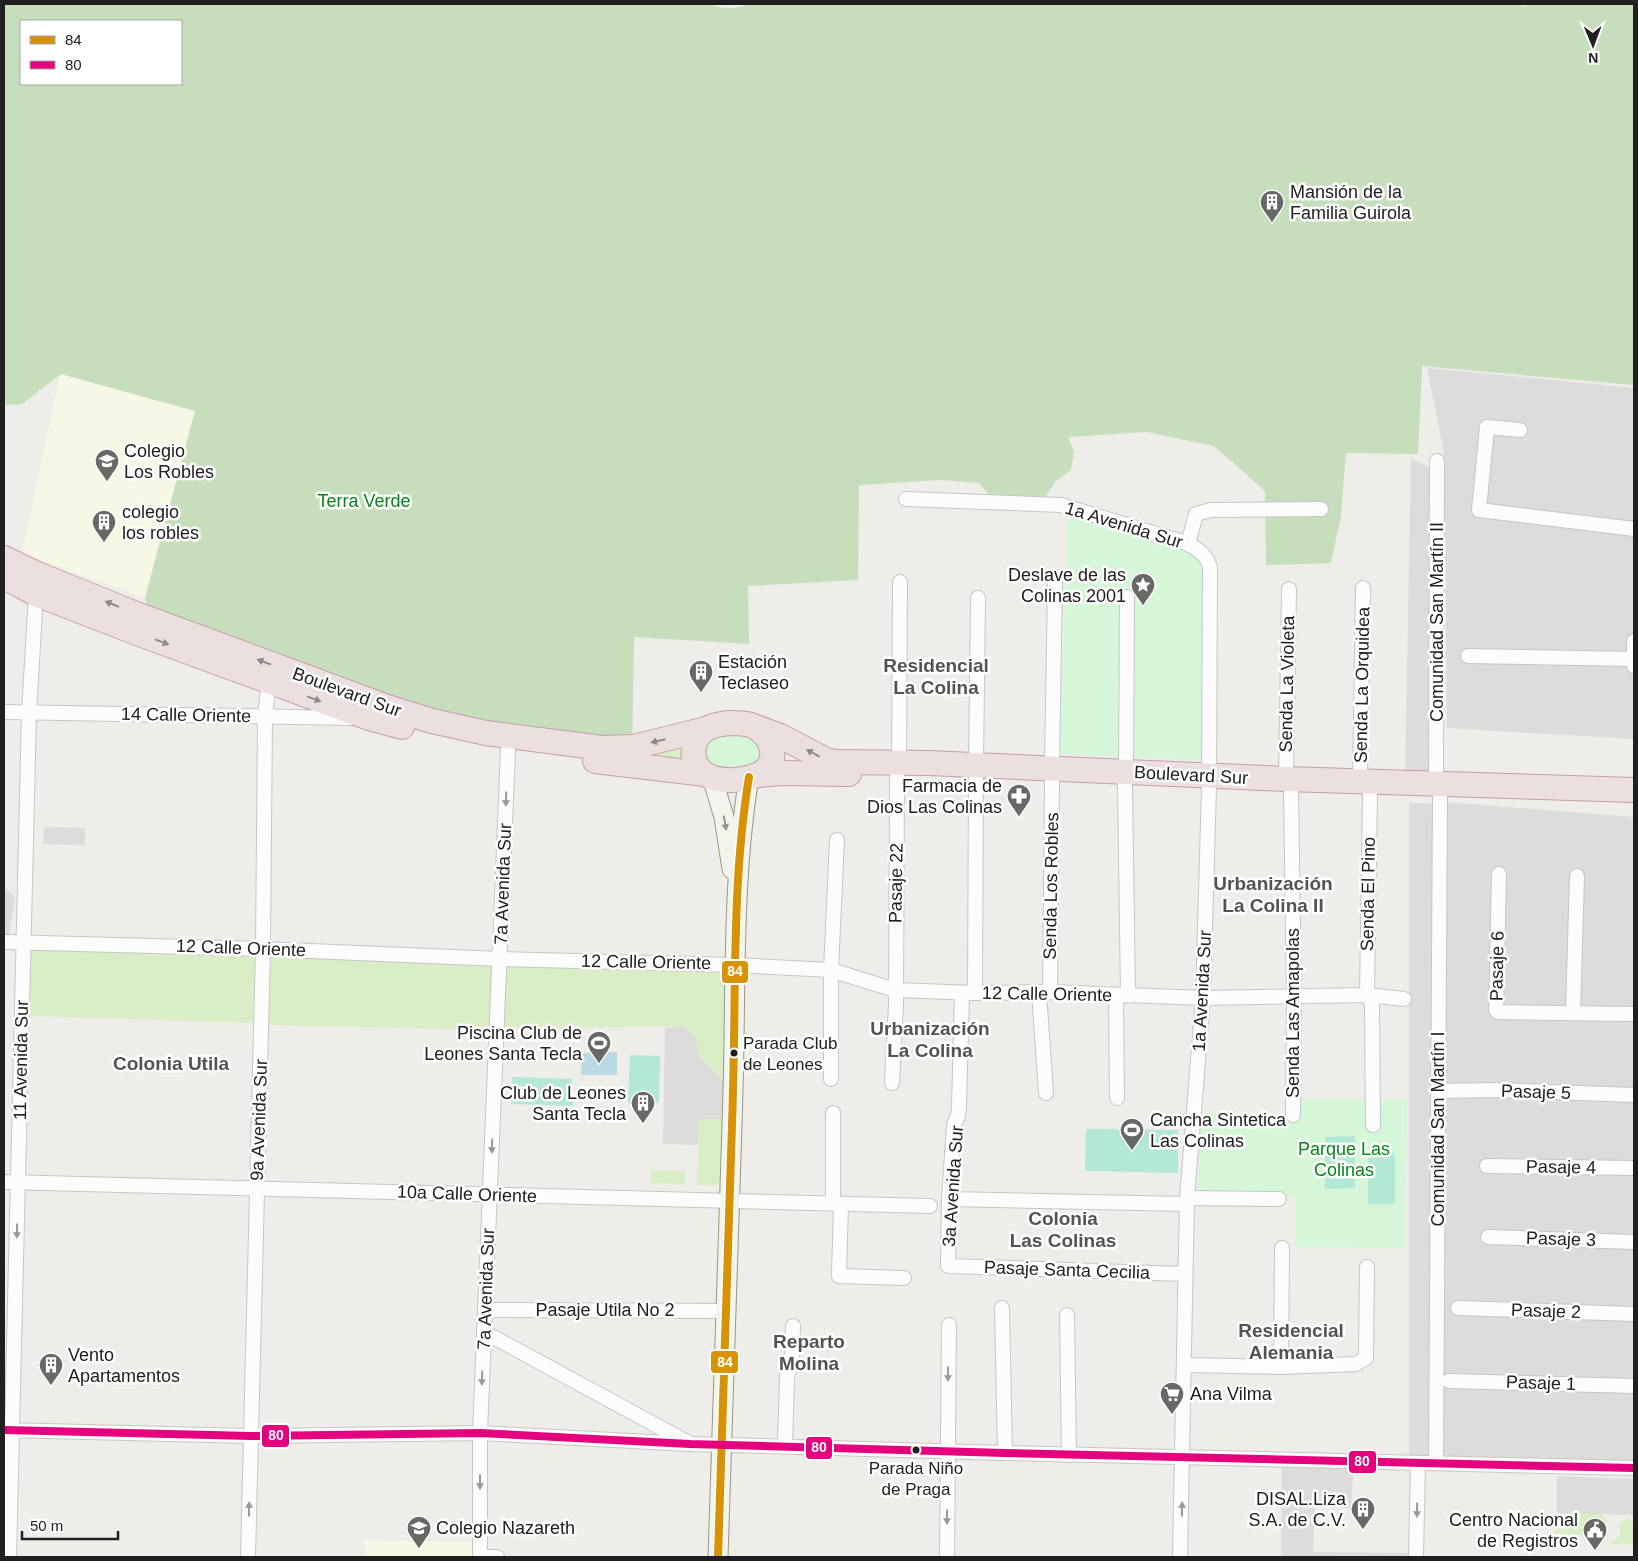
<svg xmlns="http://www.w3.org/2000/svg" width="1638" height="1561" viewBox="0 0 1638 1561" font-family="Helvetica,sans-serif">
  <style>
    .residential { fill: #dddcda }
    .education { fill: #f6f7e5 }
    .religious { fill: #dcdcda }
    .grass { fill: #d9edc6 }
    .forest { fill: #c6debc; fill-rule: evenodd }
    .park { fill: #d5f6d7 }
    .pitch { fill: #b2e8d4 }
    .water { fill: #bad9e3 }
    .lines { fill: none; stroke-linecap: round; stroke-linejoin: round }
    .street-casing { stroke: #c7c6c5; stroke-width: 16 }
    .secondary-casing { stroke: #96997f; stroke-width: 21 }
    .highway-casing { stroke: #c59ea8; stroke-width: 26 }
    .street { stroke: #fcfcfc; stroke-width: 14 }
    .secondary { stroke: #f3f4ec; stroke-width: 19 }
    .highway { stroke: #ebdfe0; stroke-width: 24 }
    .bus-1-casing { stroke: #fff; stroke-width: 11 }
    .bus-2-casing { stroke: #fff; stroke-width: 11 }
    .bus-1 { stroke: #d79205; stroke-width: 8 }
    .bus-2 { stroke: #e5007d; stroke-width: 8 }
    .oneway { fill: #90898a }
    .oneway2 { fill: #999 }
    .oneway3 { fill: #949590 }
    .bus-dot { fill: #202020; stroke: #fff; stroke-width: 2 }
    .labels { text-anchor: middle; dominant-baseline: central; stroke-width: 5; stroke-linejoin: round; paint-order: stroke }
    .bus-label { font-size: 17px; fill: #202020; stroke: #fff; text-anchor: start }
    .poi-label { font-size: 18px; fill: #202020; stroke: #fff; text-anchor: start }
    .park-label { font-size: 18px; fill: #058617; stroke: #fff }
    .street-label { font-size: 18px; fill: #202020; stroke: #fff }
    .neighbourhood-label { font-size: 19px; font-weight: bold; fill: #535353; stroke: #fff }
    .line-badge { stroke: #fff; stroke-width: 2 }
    .badge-label { font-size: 14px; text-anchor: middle; font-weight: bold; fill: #fff }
  </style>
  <rect width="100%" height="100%" fill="#eeede9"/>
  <g class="residential">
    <polygon points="1427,368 1634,388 1634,739 1447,728 1444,452"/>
    <polygon points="1411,459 1432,468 1431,780 1405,777"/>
    <polygon points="1444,802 1634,817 1634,1466 1409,1457 1409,803 1436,804"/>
    <polygon points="4,887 15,897 9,935 4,935"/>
  </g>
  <g class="education">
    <polygon points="60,374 195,411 145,598 22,553"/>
    <polygon points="365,1540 474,1542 473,1557 365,1557"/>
  </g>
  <g class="religious">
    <polygon points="44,827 85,828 85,845 43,844"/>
    <polygon points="683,1026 696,1037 699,1056 728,1085 727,1119 699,1119 698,1145 663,1144 665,1028"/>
    <polygon points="1282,1463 1354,1464 1351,1508 1315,1507 1313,1552 1411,1553 1411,1557 1281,1557"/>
    <polygon points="1557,1476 1634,1479 1634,1515 1557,1513"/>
  </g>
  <g class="grass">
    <polygon points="682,743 683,759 679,763 608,754"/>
    <polygon points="30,949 255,957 253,1023 28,1016"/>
    <polygon points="271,955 492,964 489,1030 269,1025"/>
    <polygon points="503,964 730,969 728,1085 699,1056 696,1037 683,1026 574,1028 501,1027"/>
    <polygon points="699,1119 727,1119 725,1185 697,1185"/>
    <polygon points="651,1170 685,1171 685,1184 651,1183"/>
    <polygon points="1557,1513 1601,1514 1608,1521 1585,1535 1555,1534"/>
    <polygon points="1627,1518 1634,1522 1634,1544 1608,1544 1620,1536 1620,1523"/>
  </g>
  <path class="forest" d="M4 4H711C722 10 737 9 749 4H1522V7L1529 4H1634V385L1422 366 1418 454 1346 453 1341 516 1331 563 1266 565 1265 491 1214 446 1147 432 1068 437 1074 451 1071 470 1055 482 1043 501 992 498 979 483 941 480 859 485 858 580 748 586 749 644 634 637 632 758 410 708 148 608 145 598 195 411 61 374 22 404 4 405ZM21 21H181V84H21Z"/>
  <g class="park">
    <polygon points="1069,506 1182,542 1210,572 1208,761 1059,754"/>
    <path d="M717 734C737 734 748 732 762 748L760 760 738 772 709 766 702 747Z"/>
    <polygon points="1293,1099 1407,1099 1405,1248 1295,1247 1295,1197 1197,1200 1201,1113 1293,1115"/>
  </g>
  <g class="pitch">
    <polygon points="630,1055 660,1056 659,1103 628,1103"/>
    <polygon points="512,1077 572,1079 573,1106 511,1104"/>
    <polygon points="1086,1129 1178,1130 1178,1173 1085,1171"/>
    <polygon points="1355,1136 1355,1188 1325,1189 1325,1137"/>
    <rect x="1368" y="1153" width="27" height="51"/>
  </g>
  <polygon class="water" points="617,1052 617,1075 581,1075 582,1053"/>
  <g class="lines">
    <defs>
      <g id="street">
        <polyline points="1520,430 1487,427 1479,510 1634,529"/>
        <path d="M906 499 1061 505 1186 543C1198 549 1206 554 1210 567L1209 787 1203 998 1187 1198 1180 1557"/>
        <polyline points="1188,544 1196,514 1211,510 1321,509"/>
        <polyline points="1634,641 1634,666"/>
        <polyline points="1468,656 1634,659"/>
        <polyline points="4,712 350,718"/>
        <polyline points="899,762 900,582"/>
        <polyline points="976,765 978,598"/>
        <polyline points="1052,768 1055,583"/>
        <polyline points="1126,772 1127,597"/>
        <polyline points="1286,779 1289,589"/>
        <polyline points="1360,782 1363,588"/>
        <polyline points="1125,784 1128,996"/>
        <polyline points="1436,784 1437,461"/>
        <polyline points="1291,790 1294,996 1293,1115"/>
        <polyline points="1370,793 1367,995 1372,1004 1373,1125"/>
        <polyline points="1499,874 1496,1010 1498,1012 1634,1014"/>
        <polyline points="4,942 263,949 500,959 735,965 831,970 895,990 975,993 1050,992 1203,998 1367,995 1404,999"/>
        <polyline points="1039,992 1046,1093"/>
        <polyline points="1050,992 1052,780"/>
        <polyline points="962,993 959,1107 958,1116 954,1125 949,1199 948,1266 1185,1274"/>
        <polyline points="975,993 976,777"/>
        <polyline points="1116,995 1117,1098"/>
        <polyline points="1573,1012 1577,876"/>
        <polyline points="831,1079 831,970 837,840"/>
        <polyline points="892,1083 896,1005 897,775"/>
        <polyline points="1438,1091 1495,1090 1634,1095"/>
        <polyline points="1487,1166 1634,1168"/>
        <polyline points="4,1182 930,1206"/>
        <polyline points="1187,1198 1279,1199"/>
        <polyline points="949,1199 1187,1204"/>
        <polyline points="833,1203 833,1113"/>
        <polyline points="841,1204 839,1276 904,1278"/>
        <polyline points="1488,1237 1634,1242"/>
        <polyline points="1002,1308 1005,1453"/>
        <polyline points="1458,1308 1634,1314"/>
        <polyline points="485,1310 726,1311"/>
        <polyline points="1067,1315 1069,1455"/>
        <polyline points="484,1332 687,1442"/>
        <polyline points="1184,1365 1281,1367 1356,1364 1366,1358 1367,1267"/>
        <polyline points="1281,1367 1282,1248"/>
        <polyline points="1449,1381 1634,1386"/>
        <polyline points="4,1430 251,1436 480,1433 690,1444 1005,1453 1634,1468"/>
        <polyline points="785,1446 787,1375 792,1362 793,1326"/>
        <polyline points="1436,1463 1440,796"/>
        <polyline points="9,1557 29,713 36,594"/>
        <polyline points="248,1557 263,949 265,716 269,682"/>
        <polyline points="480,1557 480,1433 508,750"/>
        <polyline points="480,1557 497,1557"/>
        <polyline points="947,1557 949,1325"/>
        <polyline points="1416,1557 1418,1463"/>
      </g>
      <g id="secondary">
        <polyline points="712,777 724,817 732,869"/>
        <path d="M718 1557C723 1402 729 1246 733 1090 736 986 732 881 749 777"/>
      </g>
      <g id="highway">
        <polyline points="4,558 37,574 136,614 390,708 432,721 486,733 602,748 633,747 706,729"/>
        <polyline points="4,577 36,594 142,635 369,718 402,727"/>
        <path d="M729 723C738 723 748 723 755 727 774 737 781 766 757 775 742 781 719 783 705 774 691 765 690 745 701 733 707 726 720 724 729 723Z"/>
        <polyline points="756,727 780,736 828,761 837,762 929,763 1286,779 1634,790"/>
        <polyline points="595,761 705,774"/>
        <polyline points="759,775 780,773 849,774"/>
      </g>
    </defs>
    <use href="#street" class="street-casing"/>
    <use href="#secondary" class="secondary-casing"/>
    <use href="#highway" class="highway-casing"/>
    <use href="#street" class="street"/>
    <use href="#secondary" class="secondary"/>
    <use href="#highway" class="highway"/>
    <defs>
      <path id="bus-1" d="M718 1557C723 1402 729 1246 733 1090 736 986 732 881 749 777"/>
      <polyline id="bus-2" points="4,1430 251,1436 480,1433 690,1444 1005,1453 1634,1468"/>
    </defs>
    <use href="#bus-1" class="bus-1-casing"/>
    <use href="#bus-2" class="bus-2-casing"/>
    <use href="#bus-1" class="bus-1"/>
    <use href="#bus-2" class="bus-2"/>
  </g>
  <defs><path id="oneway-solid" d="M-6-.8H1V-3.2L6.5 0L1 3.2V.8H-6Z" transform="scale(1.25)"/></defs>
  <g class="oneway">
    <use href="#oneway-solid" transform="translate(112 604) rotate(-158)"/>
    <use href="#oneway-solid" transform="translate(162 642) rotate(20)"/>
    <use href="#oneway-solid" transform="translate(264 662) rotate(-159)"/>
    <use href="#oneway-solid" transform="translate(314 699) rotate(20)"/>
    <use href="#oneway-solid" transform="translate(658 741) rotate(167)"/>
    <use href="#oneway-solid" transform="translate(813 753) rotate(-152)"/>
  </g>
  <g class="oneway2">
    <use href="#oneway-solid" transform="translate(506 799) rotate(92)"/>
    <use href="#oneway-solid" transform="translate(492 1146) rotate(92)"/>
    <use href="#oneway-solid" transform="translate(17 1231) rotate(91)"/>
    <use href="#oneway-solid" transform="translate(948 1374) rotate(91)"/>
    <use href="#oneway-solid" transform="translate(482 1378) rotate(92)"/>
    <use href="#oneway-solid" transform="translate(480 1482) rotate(90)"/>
    <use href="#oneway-solid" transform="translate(249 1509) rotate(-89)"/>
    <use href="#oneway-solid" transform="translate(1182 1509) rotate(-89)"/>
    <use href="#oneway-solid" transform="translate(1417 1510) rotate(91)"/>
    <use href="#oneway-solid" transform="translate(947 1517) rotate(90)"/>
  </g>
  <use class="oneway3" href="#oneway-solid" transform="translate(725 823) rotate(80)"/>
  <defs>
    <symbol id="building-pin" viewBox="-11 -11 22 30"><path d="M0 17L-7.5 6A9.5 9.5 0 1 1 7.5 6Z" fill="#686866" stroke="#fff"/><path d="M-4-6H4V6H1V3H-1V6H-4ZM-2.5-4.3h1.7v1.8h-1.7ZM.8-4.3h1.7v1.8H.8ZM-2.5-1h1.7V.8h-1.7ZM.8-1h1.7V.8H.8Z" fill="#fff"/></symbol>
    <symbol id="school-pin" viewBox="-11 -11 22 30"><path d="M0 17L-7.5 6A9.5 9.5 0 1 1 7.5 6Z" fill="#686866" stroke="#fff"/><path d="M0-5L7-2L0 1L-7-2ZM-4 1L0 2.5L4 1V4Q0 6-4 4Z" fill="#fff"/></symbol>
    <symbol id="sight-pin" viewBox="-11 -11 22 30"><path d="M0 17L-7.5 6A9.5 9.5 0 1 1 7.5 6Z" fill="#686866" stroke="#fff"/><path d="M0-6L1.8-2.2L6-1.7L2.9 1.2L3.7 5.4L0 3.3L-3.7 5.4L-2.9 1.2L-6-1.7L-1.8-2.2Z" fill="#fff"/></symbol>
    <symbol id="pharmacy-pin" viewBox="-11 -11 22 30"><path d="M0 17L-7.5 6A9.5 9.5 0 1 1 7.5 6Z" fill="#686866" stroke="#fff"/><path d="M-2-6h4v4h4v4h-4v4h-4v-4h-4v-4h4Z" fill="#fff"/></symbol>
    <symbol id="stadium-pin" viewBox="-11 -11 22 30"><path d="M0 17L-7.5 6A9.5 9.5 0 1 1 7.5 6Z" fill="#686866" stroke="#fff"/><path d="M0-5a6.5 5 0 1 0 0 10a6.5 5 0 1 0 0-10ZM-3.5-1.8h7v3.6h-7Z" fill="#fff"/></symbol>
    <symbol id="supermarket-pin" viewBox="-11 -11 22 30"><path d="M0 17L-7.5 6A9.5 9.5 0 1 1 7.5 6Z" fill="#686866" stroke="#fff"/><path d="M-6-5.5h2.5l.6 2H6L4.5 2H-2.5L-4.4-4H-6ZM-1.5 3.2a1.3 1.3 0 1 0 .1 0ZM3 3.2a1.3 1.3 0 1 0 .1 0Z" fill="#fff"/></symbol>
    <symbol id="civic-pin" viewBox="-11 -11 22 30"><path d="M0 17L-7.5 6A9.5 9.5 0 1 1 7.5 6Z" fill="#686866" stroke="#fff"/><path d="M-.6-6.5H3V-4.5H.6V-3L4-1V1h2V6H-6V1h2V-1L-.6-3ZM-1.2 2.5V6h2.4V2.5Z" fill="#fff"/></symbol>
  </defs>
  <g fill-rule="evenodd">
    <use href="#building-pin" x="1258" y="188" width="28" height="38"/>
    <use href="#school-pin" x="93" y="447" width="28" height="38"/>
    <use href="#building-pin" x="90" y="508" width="28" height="38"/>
    <use href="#sight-pin" x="1129" y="571" width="28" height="38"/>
    <use href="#building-pin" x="687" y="658" width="28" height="38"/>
    <use href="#pharmacy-pin" x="1005" y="782" width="28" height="38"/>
    <use href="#stadium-pin" x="585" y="1029" width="28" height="38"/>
    <use href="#building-pin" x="629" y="1089" width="28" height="38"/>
    <use href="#stadium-pin" x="1118" y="1116" width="28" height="38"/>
    <use href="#building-pin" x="37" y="1351" width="28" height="38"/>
    <use href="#supermarket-pin" x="1158" y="1380" width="28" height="38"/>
    <use href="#building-pin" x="1349" y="1495" width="28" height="38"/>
    <use href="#school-pin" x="405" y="1514" width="28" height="38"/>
    <use href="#civic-pin" x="1581" y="1516" width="28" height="38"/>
  </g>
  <g class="bus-dot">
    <circle cx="734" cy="1053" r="4.5"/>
    <circle cx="916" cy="1450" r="4.5"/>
  </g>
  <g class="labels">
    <g class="bus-label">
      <text x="743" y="1043">Parada Club<tspan x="743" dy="21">de Leones</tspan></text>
      <text x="916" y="1468" text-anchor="middle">Parada Niño<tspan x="916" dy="21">de Praga</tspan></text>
    </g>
    <g class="poi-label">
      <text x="1290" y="192">Mansión de la<tspan x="1290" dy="21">Familia Guirola</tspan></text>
      <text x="124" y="451">Colegio<tspan x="124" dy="21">Los Robles</tspan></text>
      <text x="122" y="512">colegio<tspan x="122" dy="21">los robles</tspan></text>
      <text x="1126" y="575" text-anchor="end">Deslave de las<tspan x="1126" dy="21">Colinas 2001</tspan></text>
      <text x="718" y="662">Estación<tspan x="718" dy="21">Teclaseo</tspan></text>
      <text x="1002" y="786" text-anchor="end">Farmacia de<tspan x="1002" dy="21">Dios Las Colinas</tspan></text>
      <text x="582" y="1033" text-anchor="end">Piscina Club de<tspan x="582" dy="21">Leones Santa Tecla</tspan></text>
      <text x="626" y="1093" text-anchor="end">Club de Leones<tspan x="626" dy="21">Santa Tecla</tspan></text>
      <text x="1150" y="1120">Cancha Sintetica<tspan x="1150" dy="21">Las Colinas</tspan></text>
      <text x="68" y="1355">Vento<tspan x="68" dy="21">Apartamentos</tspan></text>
      <text x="1190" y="1394">Ana Vilma</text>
      <text x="1346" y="1499" text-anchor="end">DISAL.Liza<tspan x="1346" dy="21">S.A. de C.V.</tspan></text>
      <text x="1578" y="1520" text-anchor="end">Centro Nacional<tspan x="1578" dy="21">de Registros</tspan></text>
      <text x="436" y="1528">Colegio Nazareth</text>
    </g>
    <g class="park-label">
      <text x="364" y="501">Terra Verde</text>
      <text x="1344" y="1149">Parque Las<tspan x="1344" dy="21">Colinas</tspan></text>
    </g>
    <g class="street-label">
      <text transform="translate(1124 525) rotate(17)">1a Avenida Sur</text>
      <text transform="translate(1437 622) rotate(-90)">Comunidad San Martín II</text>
      <text transform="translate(1287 684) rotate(-89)">Senda La Violeta</text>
      <text transform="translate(1362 685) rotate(-89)">Senda La Orquidea</text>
      <text transform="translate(347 692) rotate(20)">Boulevard Sur</text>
      <text transform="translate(186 715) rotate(1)">14 Calle Oriente</text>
      <text transform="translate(1191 775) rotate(3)">Boulevard Sur</text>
      <text transform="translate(896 883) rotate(-89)">Pasaje 22</text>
      <text transform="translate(503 884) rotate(-88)">7a Avenida Sur</text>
      <text transform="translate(1051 886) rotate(-89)">Senda Los Robles</text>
      <text transform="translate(1368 894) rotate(-89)">Senda El Pino</text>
      <text transform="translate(241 948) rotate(2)">12 Calle Oriente</text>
      <text transform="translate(646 962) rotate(1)">12 Calle Oriente</text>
      <text transform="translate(1497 966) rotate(-89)">Pasaje 6</text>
      <text transform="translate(1202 991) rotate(-87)">1a Avenida Sur</text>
      <text transform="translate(1047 994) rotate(1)">12 Calle Oriente</text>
      <text transform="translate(1293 1013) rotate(-90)">Senda Las Amapolas</text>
      <text transform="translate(21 1060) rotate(-89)">11 Avenida Sur</text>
      <text transform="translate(1536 1092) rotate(2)">Pasaje 5</text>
      <text transform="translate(259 1120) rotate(-88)">9a Avenida Sur</text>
      <text transform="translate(1438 1129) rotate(-90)">Comunidad San Martín I</text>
      <text transform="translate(1561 1167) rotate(1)">Pasaje 4</text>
      <text transform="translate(953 1186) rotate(-86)">3a Avenida Sur</text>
      <text transform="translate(467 1194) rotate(2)">10a Calle Oriente</text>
      <text transform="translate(1561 1239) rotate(2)">Pasaje 3</text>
      <text transform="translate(1067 1270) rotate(2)">Pasaje Santa Cecilia</text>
      <text transform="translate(486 1289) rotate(-88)">7a Avenida Sur</text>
      <text x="605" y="1310">Pasaje Utila No 2</text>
      <text transform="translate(1546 1311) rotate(2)">Pasaje 2</text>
      <text transform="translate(1541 1383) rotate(2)">Pasaje 1</text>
    </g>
    <g class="neighbourhood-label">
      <text x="936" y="665">Residencial<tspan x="936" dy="22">La Colina</tspan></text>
      <text x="1273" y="883">Urbanización<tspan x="1273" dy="22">La Colina II</tspan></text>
      <text x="930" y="1028">Urbanización<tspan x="930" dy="22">La Colina</tspan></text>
      <text x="171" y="1063">Colonia Utila</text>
      <text x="1063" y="1218">Colonia<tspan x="1063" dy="22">Las Colinas</tspan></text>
      <text x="1291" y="1330">Residencial<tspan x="1291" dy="22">Alemania</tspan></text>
      <text x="809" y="1341">Reparto<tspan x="809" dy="22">Molina</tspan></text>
    </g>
  </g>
  <g class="line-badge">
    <rect x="721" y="960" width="28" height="24" rx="5" fill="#d79205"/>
    <rect x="710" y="1350" width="29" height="24" rx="5" fill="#d79205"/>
    <rect x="261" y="1424" width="29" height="24" rx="5" fill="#e5007d"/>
    <rect x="805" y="1436" width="28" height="24" rx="5" fill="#e5007d"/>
    <rect x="1348" y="1450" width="29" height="24" rx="5" fill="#e5007d"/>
  </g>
  <g class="badge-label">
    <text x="735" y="976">84</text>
    <text x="725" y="1367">84</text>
    <text x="276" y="1440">80</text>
    <text x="819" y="1452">80</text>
    <text x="1362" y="1466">80</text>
  </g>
  <rect width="1638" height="1561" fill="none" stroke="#202020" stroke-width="10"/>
  <rect x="20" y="20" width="162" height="65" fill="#ffffff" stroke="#a6a6a6"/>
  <rect x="30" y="36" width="25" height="8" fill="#d79205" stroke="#a6a6a6"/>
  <text x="65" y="45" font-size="15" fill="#202020">84</text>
  <rect x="30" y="61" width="25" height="8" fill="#e5007d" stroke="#a6a6a6"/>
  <text x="65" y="70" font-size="15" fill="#202020">80</text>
  <g transform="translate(1593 45) rotate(179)" stroke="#ffffff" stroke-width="4" paint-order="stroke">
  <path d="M0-4L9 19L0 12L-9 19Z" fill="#202020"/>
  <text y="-8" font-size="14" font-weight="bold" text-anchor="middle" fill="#202020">N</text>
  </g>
  <path d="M22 1531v8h96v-8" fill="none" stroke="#202020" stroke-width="2.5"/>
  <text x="30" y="1531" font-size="15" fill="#202020" stroke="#ffffff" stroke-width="4" paint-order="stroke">50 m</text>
</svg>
